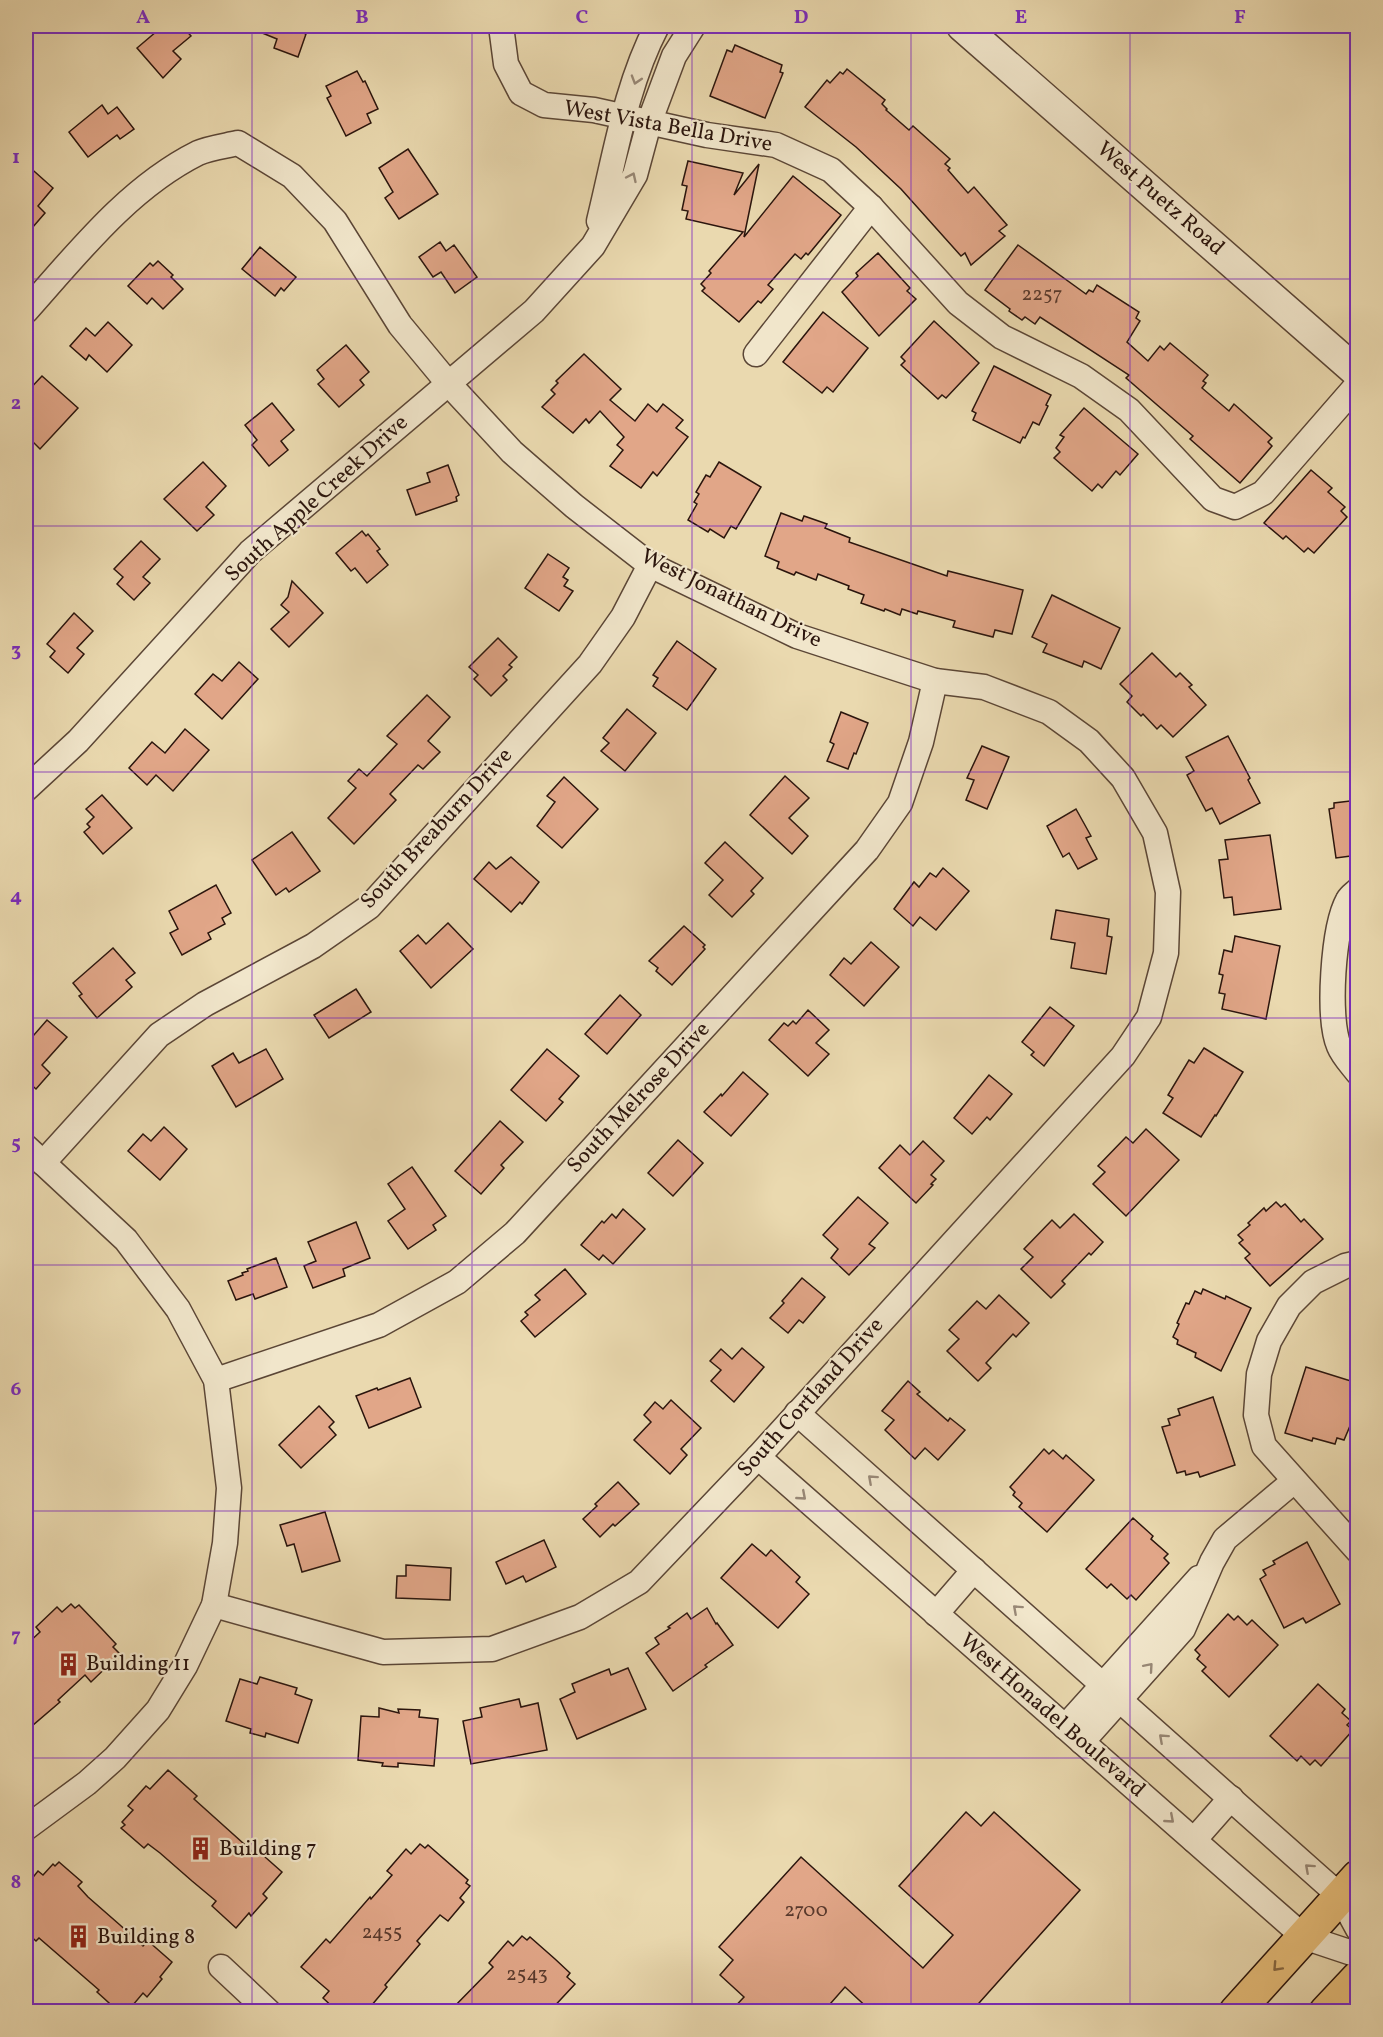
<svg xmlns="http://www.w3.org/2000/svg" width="1383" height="2037" viewBox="0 0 1383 2037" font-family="Vollkorn,serif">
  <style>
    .building { fill: #e1a688; stroke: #2b150d; stroke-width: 1.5 }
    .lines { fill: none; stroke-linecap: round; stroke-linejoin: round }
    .minor-casing { stroke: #5b4636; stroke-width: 27 }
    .tertiary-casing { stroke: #5b4636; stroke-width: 33 }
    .primary-casing { stroke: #2b150d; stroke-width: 36 }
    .minor { stroke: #f1e6cb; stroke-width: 24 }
    .tertiary { stroke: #f1e6cb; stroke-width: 30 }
    .primary { stroke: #e5bc78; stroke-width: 33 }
    .oneway { stroke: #988876 }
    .oneway2 { stroke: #886842 }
    .grid { fill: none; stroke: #7b2cbf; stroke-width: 1.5; stroke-opacity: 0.55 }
    .labels { text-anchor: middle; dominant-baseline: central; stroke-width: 4.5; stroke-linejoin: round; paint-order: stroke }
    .number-label { font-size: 20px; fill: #58392c }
    .street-label { font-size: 22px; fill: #2b150d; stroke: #f1e6cb }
    .poi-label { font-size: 22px; fill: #2b150d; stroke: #f1e6cb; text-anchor: start }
    .neatline { fill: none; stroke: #7b2cbf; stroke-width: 2 }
    .grid-label { font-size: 20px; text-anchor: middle; font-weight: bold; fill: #7b2cbf }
  </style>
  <rect width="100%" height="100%" fill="#ead9af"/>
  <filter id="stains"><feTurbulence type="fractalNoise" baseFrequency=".00333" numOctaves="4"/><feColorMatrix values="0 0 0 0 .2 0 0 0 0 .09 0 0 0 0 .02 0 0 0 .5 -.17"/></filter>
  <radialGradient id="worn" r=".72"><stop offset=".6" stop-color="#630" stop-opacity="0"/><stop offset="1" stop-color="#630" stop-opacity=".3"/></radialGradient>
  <g class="building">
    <polygon points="163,26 182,26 191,36 173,51 181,59 163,78 137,48"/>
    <polygon points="245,26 298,26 296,30 306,34 298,57 274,48 277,39"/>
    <polygon points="735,45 782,65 780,72 783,73 765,118 710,96 727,50 732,52"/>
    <polygon points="847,69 885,100 882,104 887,109 886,110 909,130 913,126 950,159 945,164 950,168 948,170 968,193 974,187 1007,225 999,231 1005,236 971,265 965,253 961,256 901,189 856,147 805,107 827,80 830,83 840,72 843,74"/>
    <polygon points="357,71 363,82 365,81 378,109 367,114 371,123 346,136 327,98 331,96 326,86"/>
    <polygon points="102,105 108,114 117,107 134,129 120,139 117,135 88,157 69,132"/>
    <polygon points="408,149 438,194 399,219 385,198 393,192 379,168"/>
    <polygon points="688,161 743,173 734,195 759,164 744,237 793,176 841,215 808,255 806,253 801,259 795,254 768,285 773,289 761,303 758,301 739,322 702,291 705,288 701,284 711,273 709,271 743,232 686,219 688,211 682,210 687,186 682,185"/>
    <polygon points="26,164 53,188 38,206 45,213 26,235"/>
    <polygon points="440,242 446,251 454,245 477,277 455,293 441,272 433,277 419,257"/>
    <polygon points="1018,245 1086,294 1089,290 1093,292 1097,285 1139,312 1136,318 1140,321 1127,342 1148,361 1160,346 1164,350 1170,343 1208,375 1203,381 1206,383 1202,388 1229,411 1234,404 1272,438 1268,442 1272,446 1240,483 1190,439 1193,436 1126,378 1129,375 1040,317 1035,324 1025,317 1022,320 1009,311 1010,309 985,290"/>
    <polygon points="260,247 296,277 284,291 281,288 275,296 242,269"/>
    <polygon points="878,253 910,288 907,291 916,299 879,336 842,292 858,276 856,273"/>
    <polygon points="158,261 173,275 171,277 183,289 163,309 152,298 147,304 128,286 150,263 153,266"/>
    <polygon points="823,312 868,348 833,392 827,387 822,393 783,362"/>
    <polygon points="934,321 979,363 946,398 942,395 938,399 901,365 905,361 901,357"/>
    <polygon points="108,322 132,345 107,372 89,355 86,360 70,346 86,328 95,336"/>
    <polygon points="346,345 369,372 360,380 364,385 339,407 318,384 324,379 317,370"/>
    <polygon points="584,354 621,389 610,400 635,421 648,404 657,412 663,404 683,420 676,428 688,437 657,476 653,472 641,488 610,466 623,450 617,445 624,437 600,411 589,423 586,419 573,433 542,407 555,394 551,390 558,383 556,381"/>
    <polygon points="994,366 1051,395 1046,405 1048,406 1039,425 1033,422 1025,438 1023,437 1020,443 973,420 976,413 972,411"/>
    <polygon points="42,376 78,408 40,449 26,435 26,410 33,402 26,393"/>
    <polygon points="272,403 294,430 281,441 288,450 269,466 252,445 257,440 245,425"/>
    <polygon points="1084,408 1138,454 1120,475 1116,471 1102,488 1098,484 1092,491 1054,458 1060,452 1056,448 1064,437 1060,435"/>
    <polygon points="203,462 226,486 206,507 214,515 197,531 164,499"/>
    <polygon points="719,462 761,487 736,529 731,526 724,538 710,529 708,532 688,520 697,504 694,502 699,494 696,492 706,475 710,477"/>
    <polygon points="448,465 459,495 456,497 457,501 416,515 407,490 430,482 427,473"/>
    <polygon points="1311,470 1332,488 1328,492 1345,507 1341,511 1347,517 1314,553 1308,548 1304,552 1286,536 1283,539 1264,523"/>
    <polygon points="781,513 802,521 804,516 827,524 825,528 850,538 849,542 947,576 948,571 1023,590 1012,634 995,630 993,637 953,627 955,621 918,611 917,614 902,609 900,615 885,609 884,611 861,603 864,595 848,589 849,586 818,574 816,580 796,572 794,575 777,568 779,562 765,556"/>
    <polygon points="362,531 366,536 368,534 380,549 377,551 388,565 367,583 355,568 351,571 336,553"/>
    <polygon points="141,541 160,559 143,577 150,583 134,600 117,584 123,577 114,569"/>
    <polygon points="548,554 569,568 563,577 568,580 564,586 573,591 559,611 525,588"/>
    <polygon points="292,581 323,613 289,647 271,629 289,612 281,605 288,597"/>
    <polygon points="1052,595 1120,628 1101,669 1084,661 1082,667 1043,652 1047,644 1032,637"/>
    <polygon points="74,613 93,631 77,648 84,654 68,673 50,657 55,651 47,644"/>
    <polygon points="498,638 517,657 509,665 512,667 503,676 507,680 491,696 474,679 478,675 469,667"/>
    <polygon points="677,641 716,669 687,710 653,686 658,678 653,675"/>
    <polygon points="1152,653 1176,677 1180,673 1192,685 1189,687 1206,705 1173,737 1161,725 1157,729 1143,714 1141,716 1127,702 1132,696 1120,684"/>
    <polygon points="239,662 258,679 222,719 195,694 213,674 222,681"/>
    <polygon points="427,695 450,717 428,741 440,752 423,769 418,765 390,794 396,800 354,844 328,818 356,788 348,781 359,769 367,776 397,744 387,736"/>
    <polygon points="627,709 656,733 625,771 601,751 609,743 603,738"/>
    <polygon points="841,712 868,723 856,754 854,753 848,769 827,761 834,744 830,742"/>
    <polygon points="185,729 209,750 173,791 156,775 147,785 129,768 152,742 165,753"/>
    <polygon points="1228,736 1250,778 1248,780 1260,803 1220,824 1212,808 1206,811 1187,775 1194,771 1186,757"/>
    <polygon points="982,746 1009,757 987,809 966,800 974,780 967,778"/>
    <polygon points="785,776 809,798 789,818 808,836 792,854 750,815"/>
    <polygon points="564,777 598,809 562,848 537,826 555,802 547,796"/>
    <polygon points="102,795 132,828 103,854 84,832 90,827 87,824 94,817 86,809"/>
    <polygon points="1358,800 1358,855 1336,858 1329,809 1334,808 1334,803"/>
    <polygon points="1076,809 1091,836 1086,838 1097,859 1078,869 1069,853 1063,857 1047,826"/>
    <polygon points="292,832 320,871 289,892 286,888 276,895 252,860"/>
    <polygon points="1270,835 1281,909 1234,915 1232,897 1224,898 1219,860 1228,859 1225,840"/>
    <polygon points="725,842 763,878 751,891 754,894 732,917 709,895 723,880 705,863"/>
    <polygon points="511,857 539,882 522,904 520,902 511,912 474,879 489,862 496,869"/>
    <polygon points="943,868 969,891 936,930 920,917 913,926 894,909 914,882 919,887 930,873 936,877"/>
    <polygon points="216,885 231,913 222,918 225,924 208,933 211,939 182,955 170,933 178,929 169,911"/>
    <polygon points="1056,910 1109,919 1107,936 1112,937 1106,974 1071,968 1075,943 1051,939"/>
    <polygon points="448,923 473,949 431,988 400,951 418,935 426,944"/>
    <polygon points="684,926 705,945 703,947 705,949 672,985 656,971 658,968 649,961"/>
    <polygon points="1235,936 1280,946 1266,1019 1222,1009 1225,994 1219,993 1223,975 1219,974 1224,950 1232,952"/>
    <polygon points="871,942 899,967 864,1006 830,975 844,958 851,964"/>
    <polygon points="113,948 135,973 126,980 132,987 97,1018 79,996 82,994 73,983"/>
    <polygon points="356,989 371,1012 329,1038 314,1015"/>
    <polygon points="620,995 641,1015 607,1054 585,1034"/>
    <polygon points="1050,1007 1074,1026 1044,1066 1031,1055 1034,1052 1022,1042"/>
    <polygon points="808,1010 829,1030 816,1043 829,1054 808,1076 769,1040 784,1023 788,1026 793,1021 796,1024"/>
    <polygon points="47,1020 67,1037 42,1065 50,1073 36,1089 27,1081 26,1083 26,1044"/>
    <polygon points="1204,1048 1243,1072 1216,1116 1215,1115 1201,1137 1163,1113 1173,1098 1168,1095 1189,1060 1194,1063"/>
    <polygon points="266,1049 283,1079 236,1107 212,1066 233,1053 239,1063"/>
    <polygon points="547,1049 579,1076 559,1099 563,1102 546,1121 511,1090"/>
    <polygon points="743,1072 768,1094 731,1136 704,1112 721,1094 722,1096"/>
    <polygon points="989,1075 1012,1094 990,1120 987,1117 972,1134 954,1118"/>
    <polygon points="500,1121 523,1142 501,1165 504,1168 481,1194 455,1171"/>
    <polygon points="164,1127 187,1149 160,1180 128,1151 143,1134 151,1141"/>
    <polygon points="1146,1129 1179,1160 1126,1216 1093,1184 1105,1172 1098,1166 1126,1137 1133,1143"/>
    <polygon points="678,1140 703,1163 673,1196 648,1173"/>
    <polygon points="923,1141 944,1161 931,1175 936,1179 931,1184 933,1185 916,1203 879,1168 900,1145 910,1155"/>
    <polygon points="412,1167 446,1216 433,1225 436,1230 408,1249 388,1221 405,1209 388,1184"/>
    <polygon points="858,1197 888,1223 869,1244 875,1248 849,1275 831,1258 838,1249 823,1235"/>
    <polygon points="1276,1202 1281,1207 1285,1204 1301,1222 1304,1219 1323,1239 1270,1286 1245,1258 1250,1254 1239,1243 1243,1240 1238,1235 1250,1225 1248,1223 1264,1208 1266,1211"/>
    <polygon points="623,1209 645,1229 613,1264 603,1255 599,1260 581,1245 602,1221 604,1223 612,1214 616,1218"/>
    <polygon points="1074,1214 1103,1242 1091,1255 1089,1253 1062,1281 1065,1284 1051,1298 1021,1269 1033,1257 1024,1249 1052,1220 1060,1228"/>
    <polygon points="356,1222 370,1258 343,1269 345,1276 313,1288 304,1266 316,1261 308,1242"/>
    <polygon points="276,1258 287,1287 255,1299 253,1294 236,1300 228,1281 243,1275 242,1273 248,1271 247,1269"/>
    <polygon points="565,1269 586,1294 535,1337 521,1321 528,1315 525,1312 540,1300 535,1295"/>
    <polygon points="802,1278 825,1297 803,1323 799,1320 788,1333 770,1318 784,1303 782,1301"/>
    <polygon points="1203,1289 1225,1299 1226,1296 1251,1308 1221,1371 1195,1357 1196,1353 1177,1344 1178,1340 1173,1337 1179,1324 1177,1323 1186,1303 1189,1304 1195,1291 1201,1294"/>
    <polygon points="999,1295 1029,1323 1016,1337 1013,1334 986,1363 991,1368 978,1381 947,1351 959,1339 949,1330 977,1301 986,1309"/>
    <polygon points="742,1348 764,1367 734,1402 711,1381 721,1370 710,1361 721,1349 732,1359"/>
    <polygon points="1306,1367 1354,1382 1351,1391 1358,1393 1358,1407 1344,1440 1337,1438 1335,1444 1313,1438 1312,1441 1285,1433"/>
    <polygon points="410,1378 421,1407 369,1428 356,1396 377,1388 378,1390"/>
    <polygon points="908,1381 920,1392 917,1394 948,1421 950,1418 965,1430 938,1460 925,1448 915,1459 885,1430 894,1420 882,1411"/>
    <polygon points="1213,1397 1235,1465 1200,1477 1198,1472 1186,1475 1185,1471 1177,1473 1162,1427 1170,1425 1168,1419 1180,1415 1178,1409"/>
    <polygon points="671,1400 701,1428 681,1449 687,1455 670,1474 634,1440 651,1422 644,1415 655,1402 663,1409"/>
    <polygon points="319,1406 334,1422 329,1427 336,1435 301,1468 279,1445"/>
    <polygon points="1044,1449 1049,1454 1053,1450 1063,1459 1066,1455 1094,1480 1047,1532 1019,1507 1022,1503 1013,1495 1015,1492 1010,1487"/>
    <polygon points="618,1482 639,1504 615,1526 613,1524 600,1537 583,1519 597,1506 595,1504"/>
    <polygon points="325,1512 340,1561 302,1572 294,1544 287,1546 280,1525"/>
    <polygon points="1133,1518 1153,1536 1151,1539 1168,1554 1164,1558 1169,1563 1136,1600 1131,1595 1127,1599 1111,1584 1107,1588 1086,1569"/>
    <polygon points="544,1540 556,1567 526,1582 523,1576 506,1584 496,1562"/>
    <polygon points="1307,1542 1340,1604 1306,1623 1303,1618 1284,1628 1260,1579 1266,1575 1263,1570 1275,1564 1273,1561"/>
    <polygon points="752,1544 766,1556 771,1550 800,1577 796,1582 809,1594 778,1628 721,1578"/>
    <polygon points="406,1565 451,1568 450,1600 396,1598 397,1576 406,1576"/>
    <polygon points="71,1604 75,1608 79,1605 102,1629 116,1644 113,1647 120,1654 91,1682 85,1675 58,1700 60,1702 26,1731 26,1645 40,1632 36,1627 57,1607 62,1612"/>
    <polygon points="707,1608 716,1624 717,1623 733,1645 705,1665 707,1667 673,1691 646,1653 659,1644 655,1638 670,1628 668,1627 687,1613 691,1619"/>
    <polygon points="1228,1614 1234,1620 1238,1616 1247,1625 1252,1620 1278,1645 1229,1697 1202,1671 1206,1667 1197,1659 1200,1655 1195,1650"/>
    <polygon points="628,1668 646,1709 577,1739 560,1699 575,1692 572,1684 609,1669 611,1675"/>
    <polygon points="260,1677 297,1688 295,1694 312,1700 298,1743 266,1733 265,1737 250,1733 251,1729 226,1721 240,1679 257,1684"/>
    <polygon points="1318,1684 1345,1709 1342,1713 1351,1721 1347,1725 1353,1730 1321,1766 1315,1760 1310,1765 1301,1756 1297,1761 1270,1736"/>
    <polygon points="519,1699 521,1707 538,1703 547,1750 471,1764 463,1721 482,1717 480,1708"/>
    <polygon points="379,1708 399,1713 398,1709 420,1710 419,1717 438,1719 434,1766 398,1763 398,1767 382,1766 383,1763 358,1760 361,1716 379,1717"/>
    <polygon points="168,1770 197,1796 194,1799 253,1852 256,1849 282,1872 263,1894 267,1898 251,1916 249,1913 236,1928 212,1906 216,1901 192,1881 160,1853 148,1844 144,1848 121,1828 125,1825 122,1822 133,1810 128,1806 146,1786 150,1789"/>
    <polygon points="966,1812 981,1826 994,1812 1080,1890 971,2012 872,2012 845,1987 823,2012 730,2012 744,1997 720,1975 733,1960 719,1947 801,1857 923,1968 953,1935 899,1886"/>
    <polygon points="420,1844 425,1848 428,1845 468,1880 466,1883 470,1886 460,1898 464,1902 448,1921 440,1915 417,1941 420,1944 385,1985 387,1987 366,2012 338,2012 323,1998 329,1991 301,1967 326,1939 330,1943 370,1897 371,1899 392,1875 387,1871 406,1849 411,1854"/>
    <polygon points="59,1862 82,1882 78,1886 88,1897 120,1925 143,1946 148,1941 172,1962 160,1977 162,1979 147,1997 143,1993 127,2012 119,2012 97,1992 99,1990 39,1938 36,1941 26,1932 26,1886 38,1871 43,1875 53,1864 55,1866"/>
    <polygon points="522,1936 527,1940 530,1937 555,1959 570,1973 567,1977 575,1984 549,2012 449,2012 493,1967 489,1963 508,1941 513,1946"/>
  </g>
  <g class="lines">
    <defs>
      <g id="minor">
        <polyline points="501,26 506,64 521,93 544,105 594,110 707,135 776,145 831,170 871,207 958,303 1002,337 1081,376 1129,410 1213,499 1235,507 1263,493 1358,384"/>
        <path d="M599 221C615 156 626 85 657 26"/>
        <path d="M26 311C77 254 128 188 198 153 209 148 225 146 238 143L292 176 335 221 400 325 448 383 512 452 574 506 650 565 797 636 935 681 984 687 1049 712 1089 741 1123 778 1155 833 1168 892 1166 953 1149 1017 1123 1056 758 1457 639 1582 580 1617 492 1649 383 1652 214 1605"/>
        <polyline points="756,354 871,207"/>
        <polyline points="26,789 78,741 250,552 534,311 593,246 635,175 649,123 674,56 693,26"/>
        <path d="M1358 890C1355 893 1350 896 1348 900 1333 927 1327 1018 1339 1046 1343 1056 1352 1065 1358 1073"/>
        <polyline points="26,1147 126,1240 178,1309 216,1380 229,1488 225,1543 214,1605 185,1666 158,1710 115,1758 87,1783 26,1828"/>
        <polyline points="43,1163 159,1035 205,1004 313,946 369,907 590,664 623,617 650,565"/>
        <polyline points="1358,1263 1345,1266 1313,1282 1289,1306 1269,1341 1259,1374 1256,1415 1264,1446 1358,1551"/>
        <polyline points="216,1380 379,1325 457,1282 515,1233 867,850 900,803 921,742 935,681"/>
        <polyline points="797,1413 1340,1896 1358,1929"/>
        <polyline points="758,1457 1304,1937 1358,1955"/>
        <polyline points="936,1614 974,1570"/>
        <polyline points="1065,1727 1199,1578"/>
        <polyline points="1082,1742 1183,1629 1212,1562 1225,1539 1294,1481"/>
        <polyline points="1194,1840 1231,1798"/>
        <polyline points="221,1967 269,2012"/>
      </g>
      <polyline id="tertiary" points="962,26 1358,373"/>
      <g id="primary">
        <polyline points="1236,2012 1358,1877"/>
        <polyline points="1326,2012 1358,1978"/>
      </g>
    </defs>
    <use href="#minor" class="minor-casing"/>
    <use href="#tertiary" class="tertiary-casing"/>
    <use href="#primary" class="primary-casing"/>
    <use href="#minor" class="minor"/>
    <use href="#tertiary" class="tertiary"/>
    <use href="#primary" class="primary"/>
  </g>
  <defs><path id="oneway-chevron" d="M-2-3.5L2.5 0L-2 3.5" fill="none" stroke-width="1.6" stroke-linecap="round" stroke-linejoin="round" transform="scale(1.5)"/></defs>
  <g class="oneway">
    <use href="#oneway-chevron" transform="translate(636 80) rotate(107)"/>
    <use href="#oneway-chevron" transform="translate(632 177) rotate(-65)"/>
    <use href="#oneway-chevron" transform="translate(872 1479) rotate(-138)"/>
    <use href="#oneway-chevron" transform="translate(802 1496) rotate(41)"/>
    <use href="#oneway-chevron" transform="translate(1017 1609) rotate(-138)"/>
    <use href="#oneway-chevron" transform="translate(1149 1667) rotate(-49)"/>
    <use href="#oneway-chevron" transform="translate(1163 1738) rotate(-138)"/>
    <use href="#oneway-chevron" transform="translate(1170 1819) rotate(41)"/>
    <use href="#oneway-chevron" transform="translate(1309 1868) rotate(-138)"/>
  </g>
  <use class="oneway2" href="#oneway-chevron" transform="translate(1277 1967) rotate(133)"/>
  <path class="grid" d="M252 26V2012M472 26V2012M692 26V2012M911 26V2012M1130 26V2012M26 279H1358M26 526H1358M26 772H1358M26 1018H1358M26 1265H1358M26 1511H1358M26 1758H1358"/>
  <defs>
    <symbol id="building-bare" viewBox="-9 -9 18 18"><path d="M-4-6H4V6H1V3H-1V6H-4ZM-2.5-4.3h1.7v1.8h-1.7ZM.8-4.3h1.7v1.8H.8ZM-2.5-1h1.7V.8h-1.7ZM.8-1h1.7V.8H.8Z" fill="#8f2418" stroke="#f1e6cb" stroke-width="2.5" paint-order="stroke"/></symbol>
  </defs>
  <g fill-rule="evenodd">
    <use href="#building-bare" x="52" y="1648" width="33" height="33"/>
    <use href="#building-bare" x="184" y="1832" width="33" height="33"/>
    <use href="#building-bare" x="62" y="1920" width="33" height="33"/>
  </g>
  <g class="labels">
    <g class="number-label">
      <text x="1042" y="295">2257</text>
      <text x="806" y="1911">2700</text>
      <text x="382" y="1933">2455</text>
      <text x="527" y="1975">2543</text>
    </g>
    <g class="street-label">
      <text transform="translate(668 127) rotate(10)">West Vista Bella Drive</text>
      <text transform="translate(1160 199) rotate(41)">West Puetz Road</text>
      <text transform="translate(317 499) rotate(-42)">South Apple Creek Drive</text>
      <text transform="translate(731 599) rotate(26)">West Jonathan Drive</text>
      <text transform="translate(437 829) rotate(-47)">South Breaburn Drive</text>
      <text transform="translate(639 1098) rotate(-47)">South Melrose Drive</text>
      <text transform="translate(811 1398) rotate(-48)">South Cortland Drive</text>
      <text transform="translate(1052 1716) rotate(41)">West Honadel Boulevard</text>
    </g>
    <g class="poi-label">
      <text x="86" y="1664">Building 11</text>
      <text x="219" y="1849">Building 7</text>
      <text x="97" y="1937">Building 8</text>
    </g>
  </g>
  <rect width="1383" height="2037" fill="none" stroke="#ead9af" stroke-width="66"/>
  <rect x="33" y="33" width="1317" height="1971" class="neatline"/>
  <g class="grid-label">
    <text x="143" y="23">A</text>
    <text x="362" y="23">B</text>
    <text x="582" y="23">C</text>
    <text x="801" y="23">D</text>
    <text x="1021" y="23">E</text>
    <text x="1240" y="23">F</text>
    <text x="16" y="163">1</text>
    <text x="16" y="409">2</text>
    <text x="16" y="656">3</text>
    <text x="16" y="902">4</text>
    <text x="16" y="1149">5</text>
    <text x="16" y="1395">6</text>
    <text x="16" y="1641">7</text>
    <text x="16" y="1888">8</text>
  </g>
  <rect width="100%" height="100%" filter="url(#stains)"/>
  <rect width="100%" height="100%" fill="url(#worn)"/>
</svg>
